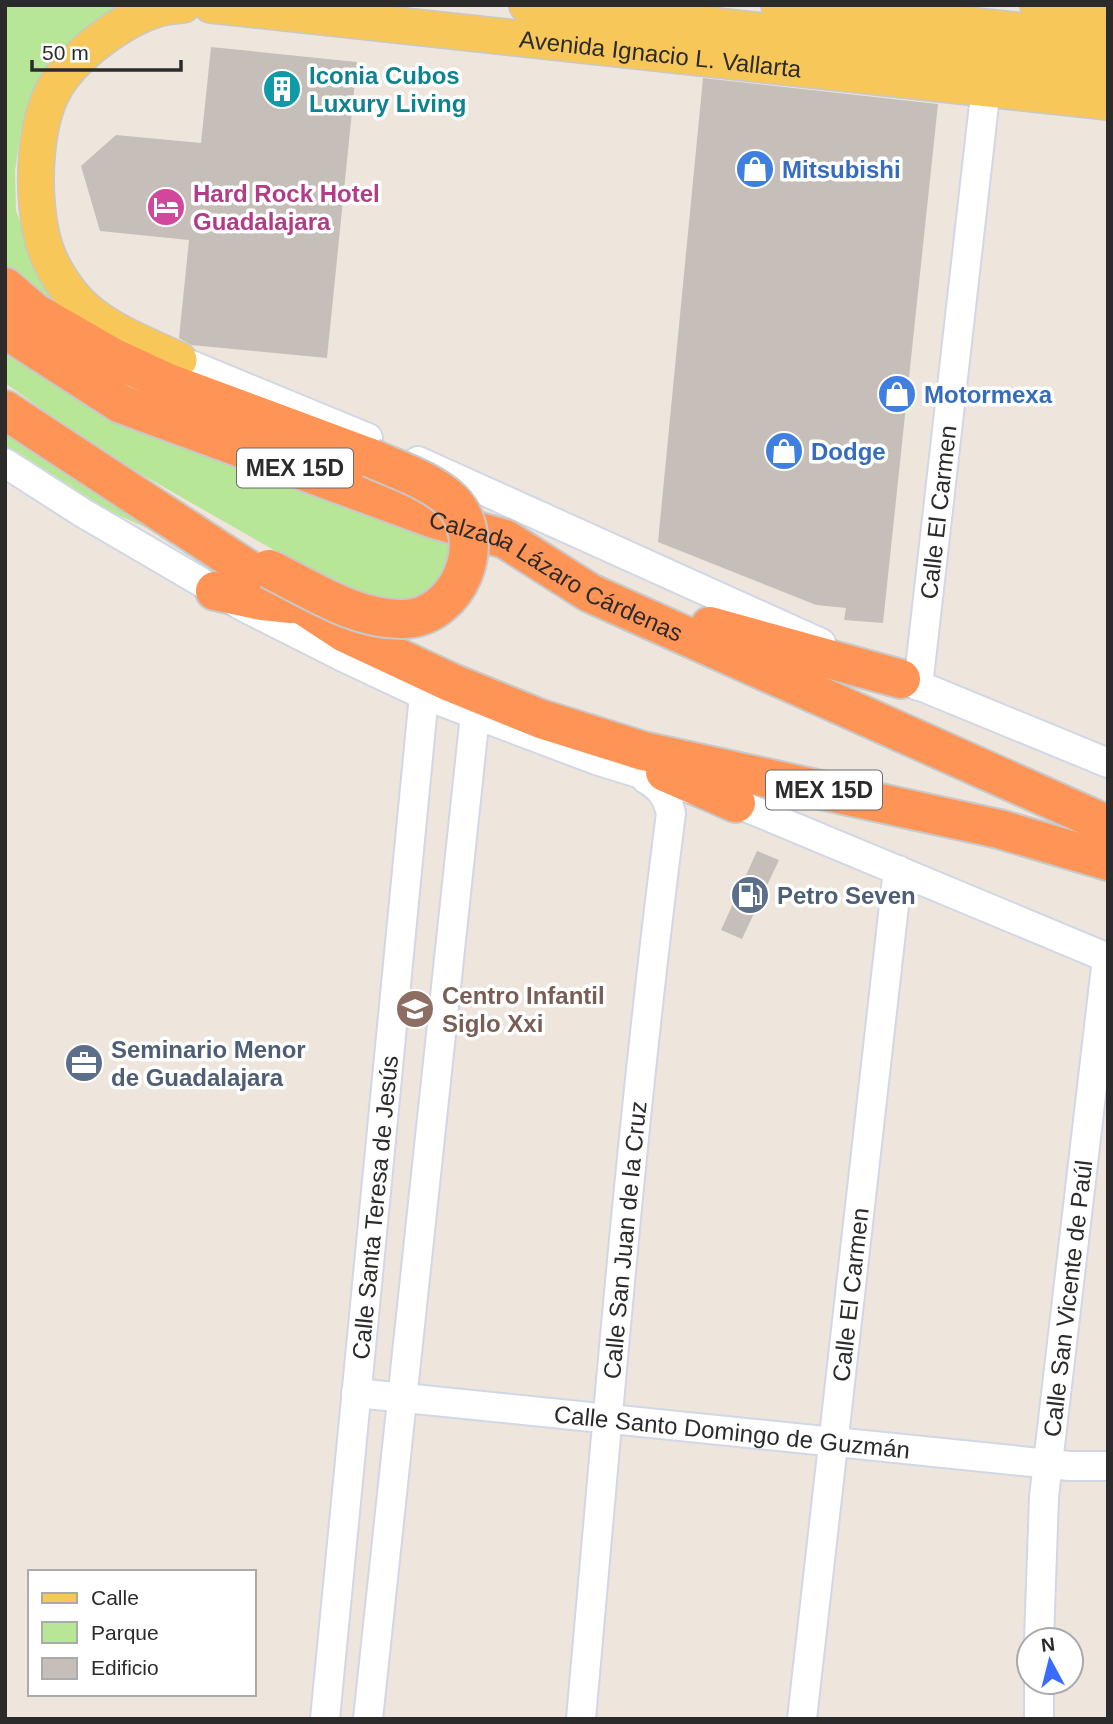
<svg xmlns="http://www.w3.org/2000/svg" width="1113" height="1724" viewBox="0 0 1113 1724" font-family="Arial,sans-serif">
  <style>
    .green { fill: #b7e697 }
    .building { fill: #c6bfb9 }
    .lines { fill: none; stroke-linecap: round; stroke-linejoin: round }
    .minor-casing { stroke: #d2d7e5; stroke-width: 32 }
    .major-casing { stroke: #c8c8c8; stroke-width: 38 }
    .highway-casing { stroke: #c8c8c8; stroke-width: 42 }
    .minor { stroke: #fff; stroke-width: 28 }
    .major { stroke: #f7c759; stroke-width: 35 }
    .highway { stroke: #ff9457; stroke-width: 38 }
    .highway-bridge-casing { stroke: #c8c8c8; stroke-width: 42; stroke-linecap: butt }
    .highway-bridge { stroke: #ff9457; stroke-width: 38 }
    .labels { text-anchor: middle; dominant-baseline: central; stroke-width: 7; stroke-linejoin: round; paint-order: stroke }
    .shield { fill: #fff; stroke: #6b6b6b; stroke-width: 2 }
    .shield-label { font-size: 23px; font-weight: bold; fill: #2b2b2b }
    .street-label { font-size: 24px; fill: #2b2b2b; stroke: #fff }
    .culture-label { font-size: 24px; font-weight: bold; fill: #0d838f; stroke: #fff; text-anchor: start }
    .shop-label { font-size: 24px; font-weight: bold; fill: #366cbe; stroke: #fff; text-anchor: start }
    .hotel-label { font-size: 24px; font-weight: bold; fill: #b23c85; stroke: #fff; text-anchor: start }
    .service-label { font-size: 24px; font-weight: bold; fill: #4e5e75; stroke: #fff; text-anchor: start }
    .education-label { font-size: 24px; font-weight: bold; fill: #785e54; stroke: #fff; text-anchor: start }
  </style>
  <rect width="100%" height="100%" fill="#eee5dd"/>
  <g class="green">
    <polygon points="5,5 130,5 35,90 21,130 15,171 16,211 29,244 81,322 5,274"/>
    <polygon points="5,294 447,503 452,575 417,601 370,605 99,450 5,383 5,348 118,386"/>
    <polygon points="5,427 168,537 113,513 5,448"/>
  </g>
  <g class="building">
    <polygon points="211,47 357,62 327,358 191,345 179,338 189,240 100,231 81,166 116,135 201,143"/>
    <polygon points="703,78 938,104 883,623 844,620 846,608 816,605 658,542"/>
    <polygon points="757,851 779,860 742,939 721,930"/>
  </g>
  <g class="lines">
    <defs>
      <g id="minor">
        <polyline points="179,360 368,438"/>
        <polyline points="418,461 821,643"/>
        <polyline points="5,463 83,513 242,606 341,656 424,695 596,760 736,803 1108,958"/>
        <polyline points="884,671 1108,763"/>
        <path id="s1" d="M918 686 986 87"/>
        <path id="s2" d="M356 1393 1070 1466H1108"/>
        <path id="s3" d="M1039 1640 1044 1497 1107 958"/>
        <polyline points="1039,1682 1039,1719"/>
        <path id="s4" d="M325 1719 424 695"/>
        <polyline points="368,1719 475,715"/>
        <path id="s5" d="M581 1719C608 1417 632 1114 671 813 666 795 661 788 646 779"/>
        <path id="s6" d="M802 1719 898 870"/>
      </g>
      <g id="major">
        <path id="s7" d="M211 5 1108 102"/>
        <polyline points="527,5 1108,69"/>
        <polyline points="779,5 1108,40"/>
        <polyline points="1038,5 1108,13"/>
        <path d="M179 360C142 343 97 327 71 294 57 276 45 254 41 232 32 188 33 114 62 77 82 50 124 19 157 9 165 7 175 6 183 5"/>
      </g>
      <g id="highway">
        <polyline points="5,287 34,312 112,357 166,382 371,458"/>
        <path id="s8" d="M5 329 121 404 434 519 505 539 590 593 1108 825"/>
        <polyline points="5,410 345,633 452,683 541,719 643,751 999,829 1108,861"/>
        <polyline points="215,591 262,601 292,604"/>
        <polyline points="710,626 901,679"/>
        <polyline points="665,772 736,803"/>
      </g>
    </defs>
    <use href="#minor" class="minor-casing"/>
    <use href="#major" class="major-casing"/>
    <use href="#highway" class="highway-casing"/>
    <use href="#minor" class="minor"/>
    <use href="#major" class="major"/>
    <use href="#highway" class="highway"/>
    <defs>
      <path id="highway-bridge" d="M269 569C310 589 355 620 403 619 459 618 491 540 451 500 430 480 397 470 371 458"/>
    </defs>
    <use href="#highway-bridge" class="highway-bridge-casing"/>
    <use href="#highway-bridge" class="highway-bridge"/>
  </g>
  <defs>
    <symbol id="building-disc" viewBox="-11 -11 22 22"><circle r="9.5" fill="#0f9aa8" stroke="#fff"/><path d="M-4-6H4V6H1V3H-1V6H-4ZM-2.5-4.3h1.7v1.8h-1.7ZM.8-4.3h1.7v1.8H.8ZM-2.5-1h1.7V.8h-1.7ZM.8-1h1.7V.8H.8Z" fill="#fff"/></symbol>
    <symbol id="shop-disc" viewBox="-11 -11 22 22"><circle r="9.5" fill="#3f7fe0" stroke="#fff"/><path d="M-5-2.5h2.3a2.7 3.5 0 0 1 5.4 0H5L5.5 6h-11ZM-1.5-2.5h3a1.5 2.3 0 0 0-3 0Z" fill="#fff"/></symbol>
    <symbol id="hotel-disc" viewBox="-11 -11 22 22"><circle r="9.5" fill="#d1479c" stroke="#fff"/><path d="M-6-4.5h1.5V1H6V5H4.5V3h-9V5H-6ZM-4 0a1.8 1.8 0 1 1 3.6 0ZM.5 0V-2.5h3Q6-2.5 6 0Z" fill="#fff"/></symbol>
    <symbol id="fuel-disc" viewBox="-11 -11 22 22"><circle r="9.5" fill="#5c6f8a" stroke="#fff"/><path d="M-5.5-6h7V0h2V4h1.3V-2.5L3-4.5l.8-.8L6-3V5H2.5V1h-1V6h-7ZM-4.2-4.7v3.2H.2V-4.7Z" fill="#fff"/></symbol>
    <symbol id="school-disc" viewBox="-11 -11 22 22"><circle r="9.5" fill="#8d6e63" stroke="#fff"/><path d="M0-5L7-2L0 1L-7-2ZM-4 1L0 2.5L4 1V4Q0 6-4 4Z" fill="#fff"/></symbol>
    <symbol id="office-disc" viewBox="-11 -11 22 22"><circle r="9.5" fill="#5c6f8a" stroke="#fff"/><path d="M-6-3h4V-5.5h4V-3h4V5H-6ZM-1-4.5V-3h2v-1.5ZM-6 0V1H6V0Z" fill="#fff"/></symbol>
  </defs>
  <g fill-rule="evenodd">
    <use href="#building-disc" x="260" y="67" width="44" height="44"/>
    <use href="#shop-disc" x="733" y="147" width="44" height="44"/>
    <use href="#hotel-disc" x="144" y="185" width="44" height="44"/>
    <use href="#shop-disc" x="875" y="372" width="44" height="44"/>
    <use href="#shop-disc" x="762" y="429" width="44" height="44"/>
    <use href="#fuel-disc" x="728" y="873" width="44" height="44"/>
    <use href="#school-disc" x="393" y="987" width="44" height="44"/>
    <use href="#office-disc" x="62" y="1041" width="44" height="44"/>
  </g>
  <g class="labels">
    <g class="shield">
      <rect x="237" y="448.5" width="116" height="39" rx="5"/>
      <rect x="766" y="770.5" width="116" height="39" rx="5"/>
    </g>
    <g class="shield-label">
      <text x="295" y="468">MEX 15D</text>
      <text x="824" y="790">MEX 15D</text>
    </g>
    <g class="street-label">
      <text stroke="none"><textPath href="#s7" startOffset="452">Avenida Ignacio L. Vallarta</textPath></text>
      <text stroke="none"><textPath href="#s1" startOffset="175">Calle El Carmen</textPath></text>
      <text stroke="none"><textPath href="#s8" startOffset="607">Calzada Lázaro Cárdenas</textPath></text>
      <text stroke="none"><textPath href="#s4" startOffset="514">Calle Santa Teresa de Jesús</textPath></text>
      <text stroke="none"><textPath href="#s5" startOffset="481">Calle San Juan de la Cruz</textPath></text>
      <text stroke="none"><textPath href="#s6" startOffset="427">Calle El Carmen</textPath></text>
      <text stroke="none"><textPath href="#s3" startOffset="343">Calle San Vicente de Paúl</textPath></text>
      <text stroke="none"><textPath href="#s2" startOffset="378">Calle Santo Domingo de Guzmán</textPath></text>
    </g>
    <g class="culture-label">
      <text x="309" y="75">Iconia Cubos<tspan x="309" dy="28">Luxury Living</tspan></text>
    </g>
    <g class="shop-label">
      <text x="782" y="169">Mitsubishi</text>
      <text x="924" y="394">Motormexa</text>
      <text x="811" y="451">Dodge</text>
    </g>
    <g class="hotel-label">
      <text x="193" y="193">Hard Rock Hotel<tspan x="193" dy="28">Guadalajara</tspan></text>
    </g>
    <g class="service-label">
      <text x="777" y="895">Petro Seven</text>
      <text x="111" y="1049">Seminario Menor<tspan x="111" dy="28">de Guadalajara</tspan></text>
    </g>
    <g class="education-label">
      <text x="442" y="995">Centro Infantil<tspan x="442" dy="28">Siglo Xxi</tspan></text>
    </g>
  </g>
  <rect width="1113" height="1724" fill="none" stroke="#2b2b2b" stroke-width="14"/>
  <rect x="28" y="1570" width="228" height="126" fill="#ffffff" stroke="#aaaaaa" stroke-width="2"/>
  <rect x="42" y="1593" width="35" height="10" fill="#f7c759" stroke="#aaaaaa" stroke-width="2"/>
  <text x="91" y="1605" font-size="21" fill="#2b2b2b">Calle</text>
  <rect x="42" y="1622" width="35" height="21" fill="#b7e697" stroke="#aaaaaa" stroke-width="2"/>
  <text x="91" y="1640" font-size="21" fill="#2b2b2b">Parque</text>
  <rect x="42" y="1658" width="35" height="21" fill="#c6bfb9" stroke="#aaaaaa" stroke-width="2"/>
  <text x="91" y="1675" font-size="21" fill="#2b2b2b">Edificio</text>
  <g transform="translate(1050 1661) rotate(353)"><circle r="33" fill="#ffffff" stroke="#aaaaaa" stroke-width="2"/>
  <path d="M0-5L12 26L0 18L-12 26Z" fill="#396bff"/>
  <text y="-10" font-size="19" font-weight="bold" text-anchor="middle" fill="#2b2b2b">N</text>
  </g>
  <path d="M32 60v10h149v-10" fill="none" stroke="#2b2b2b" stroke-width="3.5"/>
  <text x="42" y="60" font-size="21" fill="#2b2b2b" stroke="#ffffff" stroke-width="5" paint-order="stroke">50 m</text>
</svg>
